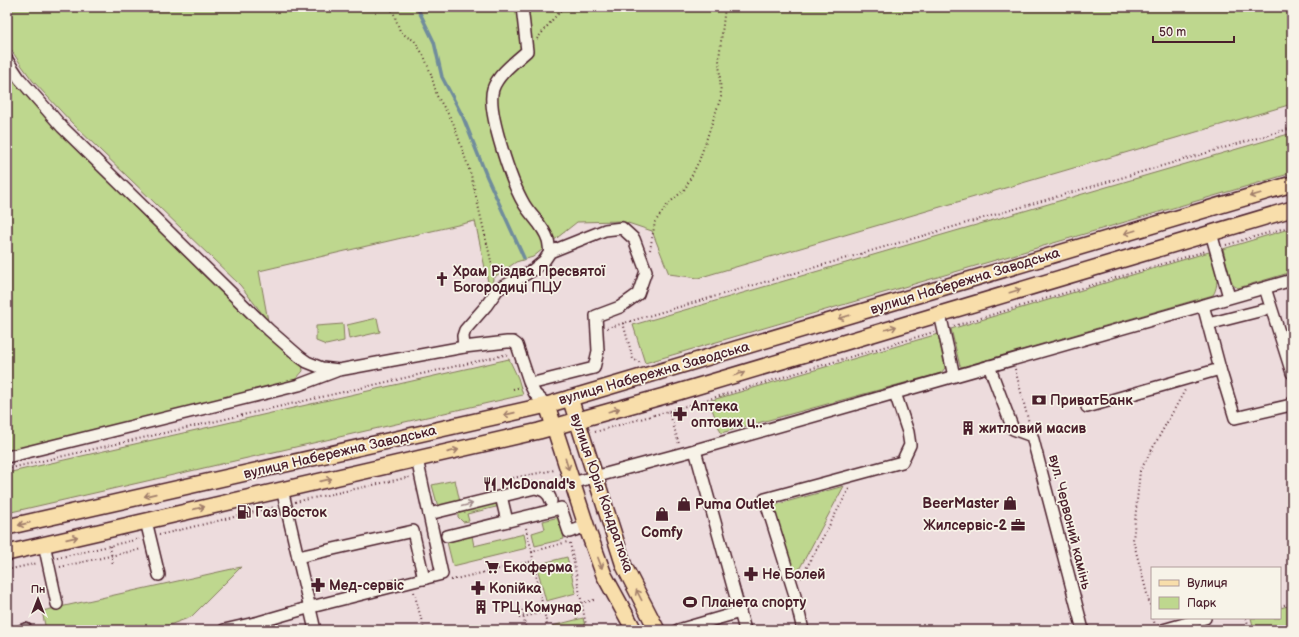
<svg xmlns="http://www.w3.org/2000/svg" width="1299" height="637" viewBox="0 0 1299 637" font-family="'Balsamiq Sans',sans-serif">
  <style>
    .green { fill: #bed78e; stroke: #847b5c }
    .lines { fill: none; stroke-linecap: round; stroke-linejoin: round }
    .stream { stroke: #6f8c9c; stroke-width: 3.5 }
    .minor-casing { stroke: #4a1f2b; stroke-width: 14 }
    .major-casing { stroke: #4a1f2b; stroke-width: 18 }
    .path { stroke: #4a1f2b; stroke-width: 2; stroke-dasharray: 1 3; stroke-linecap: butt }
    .minor { stroke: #f7f3e8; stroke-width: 11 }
    .major { stroke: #f8deab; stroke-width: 15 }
    .oneway { stroke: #a17e6b }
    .oneway2 { stroke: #a0898a }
    .labels { text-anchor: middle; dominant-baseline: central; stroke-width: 3.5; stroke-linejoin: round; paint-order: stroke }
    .poi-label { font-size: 14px; font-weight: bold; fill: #4a1f2b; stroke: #f7f3e8; text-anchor: start }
    .street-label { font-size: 14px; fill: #4a1f2b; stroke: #f7f3e8 }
  </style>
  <rect width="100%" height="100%" fill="#eddcdd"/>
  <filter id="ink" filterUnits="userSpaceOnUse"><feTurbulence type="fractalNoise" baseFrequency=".025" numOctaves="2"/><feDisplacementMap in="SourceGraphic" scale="8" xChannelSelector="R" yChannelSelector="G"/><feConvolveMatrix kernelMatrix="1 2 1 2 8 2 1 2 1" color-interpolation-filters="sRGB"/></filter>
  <g filter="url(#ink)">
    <g class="green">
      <polygon points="7,7 1292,7 1292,104 698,278 669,274 652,231 622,221 577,222 533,257 516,262 493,278 491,296 475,221 259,271 268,321 240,285 72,123 33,81 22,66 7,44"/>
      <polygon points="7,74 58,132 227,298 302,364 303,371 296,379 273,390 7,452"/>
      <polygon points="1292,133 1292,173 645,363 633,325"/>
      <polygon points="1292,228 1292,272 1238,288 1234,286 1231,282 1223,249"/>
      <path d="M1209 252C1215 264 1221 283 1213 295L962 367 960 366 951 329Z"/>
      <polygon points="377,318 380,332 349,339 347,325"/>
      <polygon points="343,324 344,341 326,345 316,341 316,326"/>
      <polygon points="938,334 945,368 941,373 721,433 709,401"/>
      <polygon points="509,359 518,378 523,395 7,513 7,473"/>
      <polygon points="455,480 460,502 438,507 432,485"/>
      <polygon points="844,486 795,577 771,506"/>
      <polygon points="499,500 500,506 467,514 469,521 463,522 458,517 458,511"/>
      <polygon points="559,517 564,539 535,546 532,533 545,529 543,521"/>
      <polygon points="524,534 527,548 453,566 447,542 472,536 474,546"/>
      <polygon points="567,557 576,593 546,601 538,571 543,563"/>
      <polygon points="241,567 191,617 164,627 164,630 46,630 42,611"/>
      <polygon points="1292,605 1292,629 1287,630 1254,630 1251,618 1280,618 1280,608"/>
      <polygon points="583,618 586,630 553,630 552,626"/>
    </g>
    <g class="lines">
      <polyline class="stream" points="417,7 434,42 442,77 463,117 487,177 524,258"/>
      <defs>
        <g id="minor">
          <path d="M522 7 527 51C516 61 498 74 493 89 486 110 512 184 524 204 531 216 544 226 548 240 549 243 549 248 550 252"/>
          <polyline points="7,60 19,78 62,127 269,330 300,357 307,362 322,368 339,370 464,347 507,342 513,342 517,345 530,384 535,394 547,405"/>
          <polyline points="1211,233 1229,297"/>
          <polyline points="1265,288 1292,373"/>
          <polyline points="940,314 954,376"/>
          <polyline points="1208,324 1263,310"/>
          <polyline points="464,347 463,336 465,330 486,306 498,289 516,280 533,270 544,261 550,252 605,230 622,228 634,239 646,271 638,294 620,307 596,316 598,351 594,368 530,384"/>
          <polyline points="989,366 1013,429 1032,436 1083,630"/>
          <polyline points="1220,369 1235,418 1291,405 1292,403"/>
          <polyline points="1087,407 1220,369 1203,305"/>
          <polyline points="695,450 745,630"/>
          <polyline points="7,457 299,385 336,371"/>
          <polyline points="572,483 695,450 1292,280"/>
          <polyline points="282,489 315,630"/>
          <polyline points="501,496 507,521"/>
          <path d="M429 514 535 488C543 490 549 492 551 501"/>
          <polyline points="146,521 159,575"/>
          <polyline points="447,536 561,508 569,532 587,526"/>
          <polyline points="44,544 57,604"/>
          <polyline points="298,557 413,531 424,579"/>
          <polyline points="23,630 26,629"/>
          <polyline points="224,630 259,622 311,607 442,574 417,459"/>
          <polyline points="678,630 740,612"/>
          <polyline points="803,630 794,592 765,499 902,462 910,445 908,432 895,393"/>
          <polyline points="1163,630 1205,618"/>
        </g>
        <g id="major">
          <polyline points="570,398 624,566 657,630"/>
          <polyline points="547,405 589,534 604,575 634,630"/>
          <polyline points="7,527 547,405 1292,184"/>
          <polyline points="7,553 539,431 675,393 1292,209"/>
        </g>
      </defs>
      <use href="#minor" class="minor-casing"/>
      <use href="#major" class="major-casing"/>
      <g class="path">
        <polyline points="390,7 394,14 400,31 407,37 414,40 424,56 431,74 437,96 453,122 471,175 495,278"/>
        <polyline points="537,39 553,19 565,7"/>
        <polyline points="1226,245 1292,226"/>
        <polyline points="650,250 655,222 668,204 685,189 699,161 721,97 719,59 725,7"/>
        <polyline points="623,323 633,359 639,362 640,364"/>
        <polyline points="954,326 1206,251"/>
        <polyline points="607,328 1292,128"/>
        <polyline points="1015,369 1029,423"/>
        <polyline points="513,389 521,387"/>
        <polyline points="669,411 934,332"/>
        <polyline points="654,415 669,411 679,444"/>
        <polyline points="595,432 654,415"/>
        <polyline points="7,469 509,354"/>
        <polyline points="513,478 555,470"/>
        <polyline points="295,502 410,477"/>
        <polyline points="526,528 532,552"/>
        <polyline points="159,535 275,507"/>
        <polyline points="570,543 587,630"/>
        <polyline points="110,546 113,565"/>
        <polyline points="57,558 139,539"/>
        <polyline points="533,561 548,630"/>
        <polyline points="60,567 142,549"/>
        <polyline points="7,570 38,563"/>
        <polyline points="801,578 850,487"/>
        <polyline points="451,580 533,561 532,552 567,542"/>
        <polyline points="414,592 424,630"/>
        <polyline points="1280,606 1292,603"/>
        <polyline points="519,608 522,609 526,630"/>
        <polyline points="1152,613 1133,540 1140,471 1185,390"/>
        <polyline points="519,618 594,600"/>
        <polyline points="1153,618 1155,625"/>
        <polyline points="1246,618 1250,630"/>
      </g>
      <use href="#minor" class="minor"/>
      <use href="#major" class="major"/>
    </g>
    <defs><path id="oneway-shaft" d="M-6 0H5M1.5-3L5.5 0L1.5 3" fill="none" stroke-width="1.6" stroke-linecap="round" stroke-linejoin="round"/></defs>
    <g class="oneway">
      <use href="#oneway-shaft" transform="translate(1255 195) rotate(164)"/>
      <use href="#oneway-shaft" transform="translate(1130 232) rotate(163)"/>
      <use href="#oneway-shaft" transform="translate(1015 291) rotate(-17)"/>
      <use href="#oneway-shaft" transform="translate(844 317) rotate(163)"/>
      <use href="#oneway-shaft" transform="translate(891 328) rotate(-17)"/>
      <use href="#oneway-shaft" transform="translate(739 374) rotate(-17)"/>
      <use href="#oneway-shaft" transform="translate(614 410) rotate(-16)"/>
      <use href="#oneway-shaft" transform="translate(509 414) rotate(167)"/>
      <use href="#oneway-shaft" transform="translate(453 451) rotate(-13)"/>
      <use href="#oneway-shaft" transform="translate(567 464) rotate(73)"/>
      <use href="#oneway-shaft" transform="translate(326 480) rotate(-13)"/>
      <use href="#oneway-shaft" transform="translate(150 495) rotate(167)"/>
      <use href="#oneway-shaft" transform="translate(199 508) rotate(-13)"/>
      <use href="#oneway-shaft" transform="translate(24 524) rotate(167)"/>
      <use href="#oneway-shaft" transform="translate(72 538) rotate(-13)"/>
      <use href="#oneway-shaft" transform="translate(600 563) rotate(69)"/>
      <use href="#oneway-shaft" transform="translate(639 595) rotate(-117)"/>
    </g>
    <use class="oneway2" href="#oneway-shaft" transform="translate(467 505) rotate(-14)"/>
  </g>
  <defs>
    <symbol id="church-bare" viewBox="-9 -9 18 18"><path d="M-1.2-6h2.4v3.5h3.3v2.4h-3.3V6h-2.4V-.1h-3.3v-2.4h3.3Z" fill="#4a1f2b" stroke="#f7f3e8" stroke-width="2.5" paint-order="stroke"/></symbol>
    <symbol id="bank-bare" viewBox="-9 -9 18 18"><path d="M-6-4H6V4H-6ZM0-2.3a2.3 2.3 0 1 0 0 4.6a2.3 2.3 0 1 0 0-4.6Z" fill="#4a1f2b" stroke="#f7f3e8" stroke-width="2.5" paint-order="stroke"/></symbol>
    <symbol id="pharmacy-bare" viewBox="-9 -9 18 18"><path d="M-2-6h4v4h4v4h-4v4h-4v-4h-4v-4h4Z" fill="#4a1f2b" stroke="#f7f3e8" stroke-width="2.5" paint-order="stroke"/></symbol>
    <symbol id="building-bare" viewBox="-9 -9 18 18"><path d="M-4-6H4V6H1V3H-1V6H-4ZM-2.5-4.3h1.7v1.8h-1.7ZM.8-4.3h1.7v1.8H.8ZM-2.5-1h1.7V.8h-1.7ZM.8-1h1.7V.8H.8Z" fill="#4a1f2b" stroke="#f7f3e8" stroke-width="2.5" paint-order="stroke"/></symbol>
    <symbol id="restaurant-bare" viewBox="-9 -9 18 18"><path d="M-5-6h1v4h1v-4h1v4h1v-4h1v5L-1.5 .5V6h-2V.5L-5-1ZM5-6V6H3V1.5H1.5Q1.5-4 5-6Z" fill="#4a1f2b" stroke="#f7f3e8" stroke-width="2.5" paint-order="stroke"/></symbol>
    <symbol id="shop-bare" viewBox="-9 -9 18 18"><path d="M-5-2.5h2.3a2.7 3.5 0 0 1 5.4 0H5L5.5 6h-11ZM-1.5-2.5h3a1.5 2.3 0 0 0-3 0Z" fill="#4a1f2b" stroke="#f7f3e8" stroke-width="2.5" paint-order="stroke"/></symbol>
    <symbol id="fuel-bare" viewBox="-9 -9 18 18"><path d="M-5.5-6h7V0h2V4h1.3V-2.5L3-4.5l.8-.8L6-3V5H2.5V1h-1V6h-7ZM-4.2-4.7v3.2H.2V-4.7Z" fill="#4a1f2b" stroke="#f7f3e8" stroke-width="2.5" paint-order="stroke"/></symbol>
    <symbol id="office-bare" viewBox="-9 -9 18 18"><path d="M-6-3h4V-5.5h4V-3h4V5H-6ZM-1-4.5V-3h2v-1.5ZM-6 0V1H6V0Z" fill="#4a1f2b" stroke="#f7f3e8" stroke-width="2.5" paint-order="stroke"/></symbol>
    <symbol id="supermarket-bare" viewBox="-9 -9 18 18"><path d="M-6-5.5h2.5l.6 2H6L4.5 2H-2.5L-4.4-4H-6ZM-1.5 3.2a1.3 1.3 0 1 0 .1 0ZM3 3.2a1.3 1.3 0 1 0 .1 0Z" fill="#4a1f2b" stroke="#f7f3e8" stroke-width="2.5" paint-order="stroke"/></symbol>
    <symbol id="stadium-bare" viewBox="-9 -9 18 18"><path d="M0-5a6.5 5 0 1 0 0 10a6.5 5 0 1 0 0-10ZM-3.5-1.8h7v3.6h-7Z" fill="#4a1f2b" stroke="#f7f3e8" stroke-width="2.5" paint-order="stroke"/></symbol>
  </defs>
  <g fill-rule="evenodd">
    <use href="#church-bare" x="432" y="269" width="20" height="20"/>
    <use href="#bank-bare" x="1029" y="390" width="20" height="20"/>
    <use href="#pharmacy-bare" x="670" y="404" width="20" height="20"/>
    <use href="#building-bare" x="958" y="418" width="20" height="20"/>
    <use href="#restaurant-bare" x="480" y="474" width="20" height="20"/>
    <use href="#shop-bare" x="1000" y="493" width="20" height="20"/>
    <use href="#shop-bare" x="674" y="494" width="20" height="20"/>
    <use href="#fuel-bare" x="234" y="502" width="20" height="20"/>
    <use href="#shop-bare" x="652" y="504" width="20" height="20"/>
    <use href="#office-bare" x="1008" y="515" width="20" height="20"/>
    <use href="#supermarket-bare" x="482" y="557" width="20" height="20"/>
    <use href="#pharmacy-bare" x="741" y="564" width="20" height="20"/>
    <use href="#pharmacy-bare" x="308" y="575" width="20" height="20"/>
    <use href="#pharmacy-bare" x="468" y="578" width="20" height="20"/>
    <use href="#stadium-bare" x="680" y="592" width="20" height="20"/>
    <use href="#building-bare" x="471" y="597" width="20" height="20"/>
  </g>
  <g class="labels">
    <g class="poi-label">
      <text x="453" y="271">Храм Різдва Пресвятої<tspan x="453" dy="16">Богородиці ПЦУ</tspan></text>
      <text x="1050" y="400">ПриватБанк</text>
      <text x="691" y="406">Аптека<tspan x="691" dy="16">оптових ц‥</tspan></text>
      <text x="979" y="428">житловий масив</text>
      <text x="501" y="484">McDonald's</text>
      <text x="999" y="503" text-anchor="end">BeerMaster</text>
      <text x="695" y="504">Puma Outlet</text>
      <text x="255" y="512">Газ Восток</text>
      <text x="1007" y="525" text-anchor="end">Жилсервіс-2</text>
      <text x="662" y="532" text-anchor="middle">Comfy</text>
      <text x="503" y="567">Екоферма</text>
      <text x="762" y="574">Не Болей</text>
      <text x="329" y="585">Мед-сервіс</text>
      <text x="489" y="588">Копійка</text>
      <text x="701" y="602">Планета спорту</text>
      <text x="492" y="607">ТРЦ Комунар</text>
    </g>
    <g class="street-label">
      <text transform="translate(965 281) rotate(-17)">вулиця Набережна Заводська</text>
      <text transform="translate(654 373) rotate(-16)">вулиця Набережна Заводська</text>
      <text transform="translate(340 452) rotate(-13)">вулиця Набережна Заводська</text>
      <text transform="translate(602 493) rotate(71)">вулиця Юрія Кондратюка</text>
      <text transform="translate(1070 522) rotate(76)">вул. Червоний камінь</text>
    </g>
  </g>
  <rect width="1299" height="637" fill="none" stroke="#f7f3e8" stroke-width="24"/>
  <rect x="12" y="12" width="1275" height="613" fill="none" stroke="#4a1f2b" stroke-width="1.5" filter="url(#ink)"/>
  <rect x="1151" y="567" width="130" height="52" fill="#f7f3e8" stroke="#b29e9c"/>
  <rect x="1159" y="580" width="20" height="6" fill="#f8deab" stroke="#b29e9c"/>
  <text x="1187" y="587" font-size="12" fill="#4a1f2b">Вулиця</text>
  <rect x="1159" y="597" width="20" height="12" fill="#bed78e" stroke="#b29e9c"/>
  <text x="1187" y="607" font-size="12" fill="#4a1f2b">Парк</text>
  <g transform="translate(38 599)" stroke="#f7f3e8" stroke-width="3" paint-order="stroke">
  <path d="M0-3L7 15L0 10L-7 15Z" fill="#4a1f2b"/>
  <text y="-6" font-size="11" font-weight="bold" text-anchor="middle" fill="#4a1f2b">Пн</text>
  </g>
  <path d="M1153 36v6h81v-6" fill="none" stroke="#4a1f2b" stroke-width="2"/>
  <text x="1159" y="36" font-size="12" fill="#4a1f2b" stroke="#f7f3e8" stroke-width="3" paint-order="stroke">50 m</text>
</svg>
